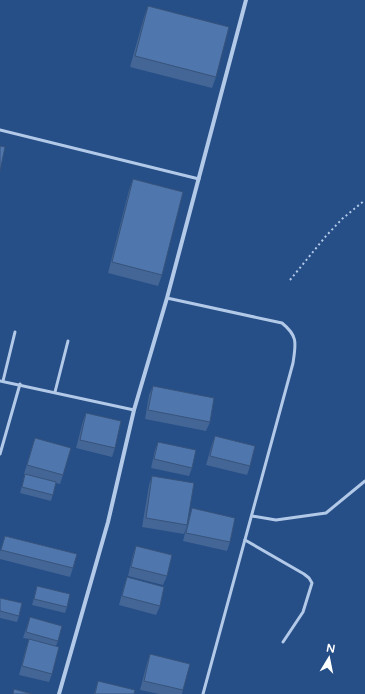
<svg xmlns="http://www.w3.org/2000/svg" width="365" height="694" viewBox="0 0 365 694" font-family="'Varela Round',sans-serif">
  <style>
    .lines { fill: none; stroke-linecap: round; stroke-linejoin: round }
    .path { stroke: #b2c9e8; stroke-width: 2; stroke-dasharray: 2 3; stroke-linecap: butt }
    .service { stroke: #b2c9e8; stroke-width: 3 }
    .minor { stroke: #b2c9e8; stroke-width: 4 }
    .wall { fill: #446696 }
    .building { fill: #4f77ae; stroke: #37537a }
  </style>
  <rect width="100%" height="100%" fill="#264e87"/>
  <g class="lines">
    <polyline class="path" points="290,280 326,236 342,219 365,200"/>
    <g class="service">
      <polyline points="0,130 199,179"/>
      <path d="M167 298 282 323C298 336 296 343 293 363L203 694"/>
      <polyline points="0,381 134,410"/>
      <polyline points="3,381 15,332"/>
      <polyline points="55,392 68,341"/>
      <polyline points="0,454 20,384"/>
      <polyline points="252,516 276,520 326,513 365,481"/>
      <polyline points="245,540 304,574 309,578 312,583 303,612 283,642"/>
    </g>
    <polyline class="minor" points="59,694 108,522 134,410 167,298 246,0"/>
  </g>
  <g class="wall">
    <polygon points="148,6 216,77 212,88 130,67 144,17"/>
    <polygon points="133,179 162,275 158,286 108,273 129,190"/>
    <polygon points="153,386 210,422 206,431 145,419 149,395"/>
    <polygon points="86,413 115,448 112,457 76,448 83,421"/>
    <polygon points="215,436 250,466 247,475 206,465 212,444"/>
    <polygon points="35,438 63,475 60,484 56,483 51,501 20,493 25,474 24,474 32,447"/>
    <polygon points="158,442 192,468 189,476 151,468 155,450"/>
    <polygon points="152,476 187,525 184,534 142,527 149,485"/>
    <polygon points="192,508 230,542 227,551 183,541 189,517"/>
    <polygon points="5,536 73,568 70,577 0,559 0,552"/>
    <polygon points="136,546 167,576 163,585 128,576 133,555"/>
    <polygon points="127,577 160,606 156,615 119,605 124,586"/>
    <polygon points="37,586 67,607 65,613 32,605"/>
    <polygon points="0,598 19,616 17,622 0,618"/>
    <polygon points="30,617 58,641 56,646 52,674 49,682 19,675 26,648 29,639 23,638"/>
    <polygon points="150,654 183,690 182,694 159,694 140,690 147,663"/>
    <polygon points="98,681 134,694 94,694"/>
  </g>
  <g class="building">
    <polygon points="148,6 229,27 216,77 135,56"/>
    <polygon points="0,146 5,147 0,171"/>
    <polygon points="133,179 183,192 162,275 112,262"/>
    <polygon points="153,386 214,398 210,422 148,410"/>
    <polygon points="86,413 121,421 115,448 80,440"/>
    <polygon points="215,436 255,446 250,466 210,456"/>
    <polygon points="35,438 71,448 63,475 27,465"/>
    <polygon points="158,442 196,450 192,468 154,459"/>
    <polygon points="25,474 56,482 53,495 22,487"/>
    <polygon points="152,476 194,483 187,525 146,518"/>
    <polygon points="192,508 235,518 230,542 186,533"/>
    <polygon points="5,536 77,554 73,568 1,550"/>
    <polygon points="136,546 172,555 167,576 131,567"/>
    <polygon points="127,577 164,587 160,606 122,596"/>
    <polygon points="37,586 70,594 67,607 34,599"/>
    <polygon points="0,598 22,603 19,616 0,611"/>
    <polygon points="30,617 62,626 58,641 26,632"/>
    <polygon points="29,639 59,647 52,674 22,666"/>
    <polygon points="150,654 190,664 183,690 144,681"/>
    <polygon points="98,681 135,690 134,694 95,694"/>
    <polygon points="14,689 32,694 13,694"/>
  </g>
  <g transform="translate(329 658) rotate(10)" stroke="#264e87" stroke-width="3" paint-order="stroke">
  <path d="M0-3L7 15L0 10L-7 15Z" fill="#ffffff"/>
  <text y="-6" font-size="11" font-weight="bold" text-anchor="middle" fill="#ffffff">N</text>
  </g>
</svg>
